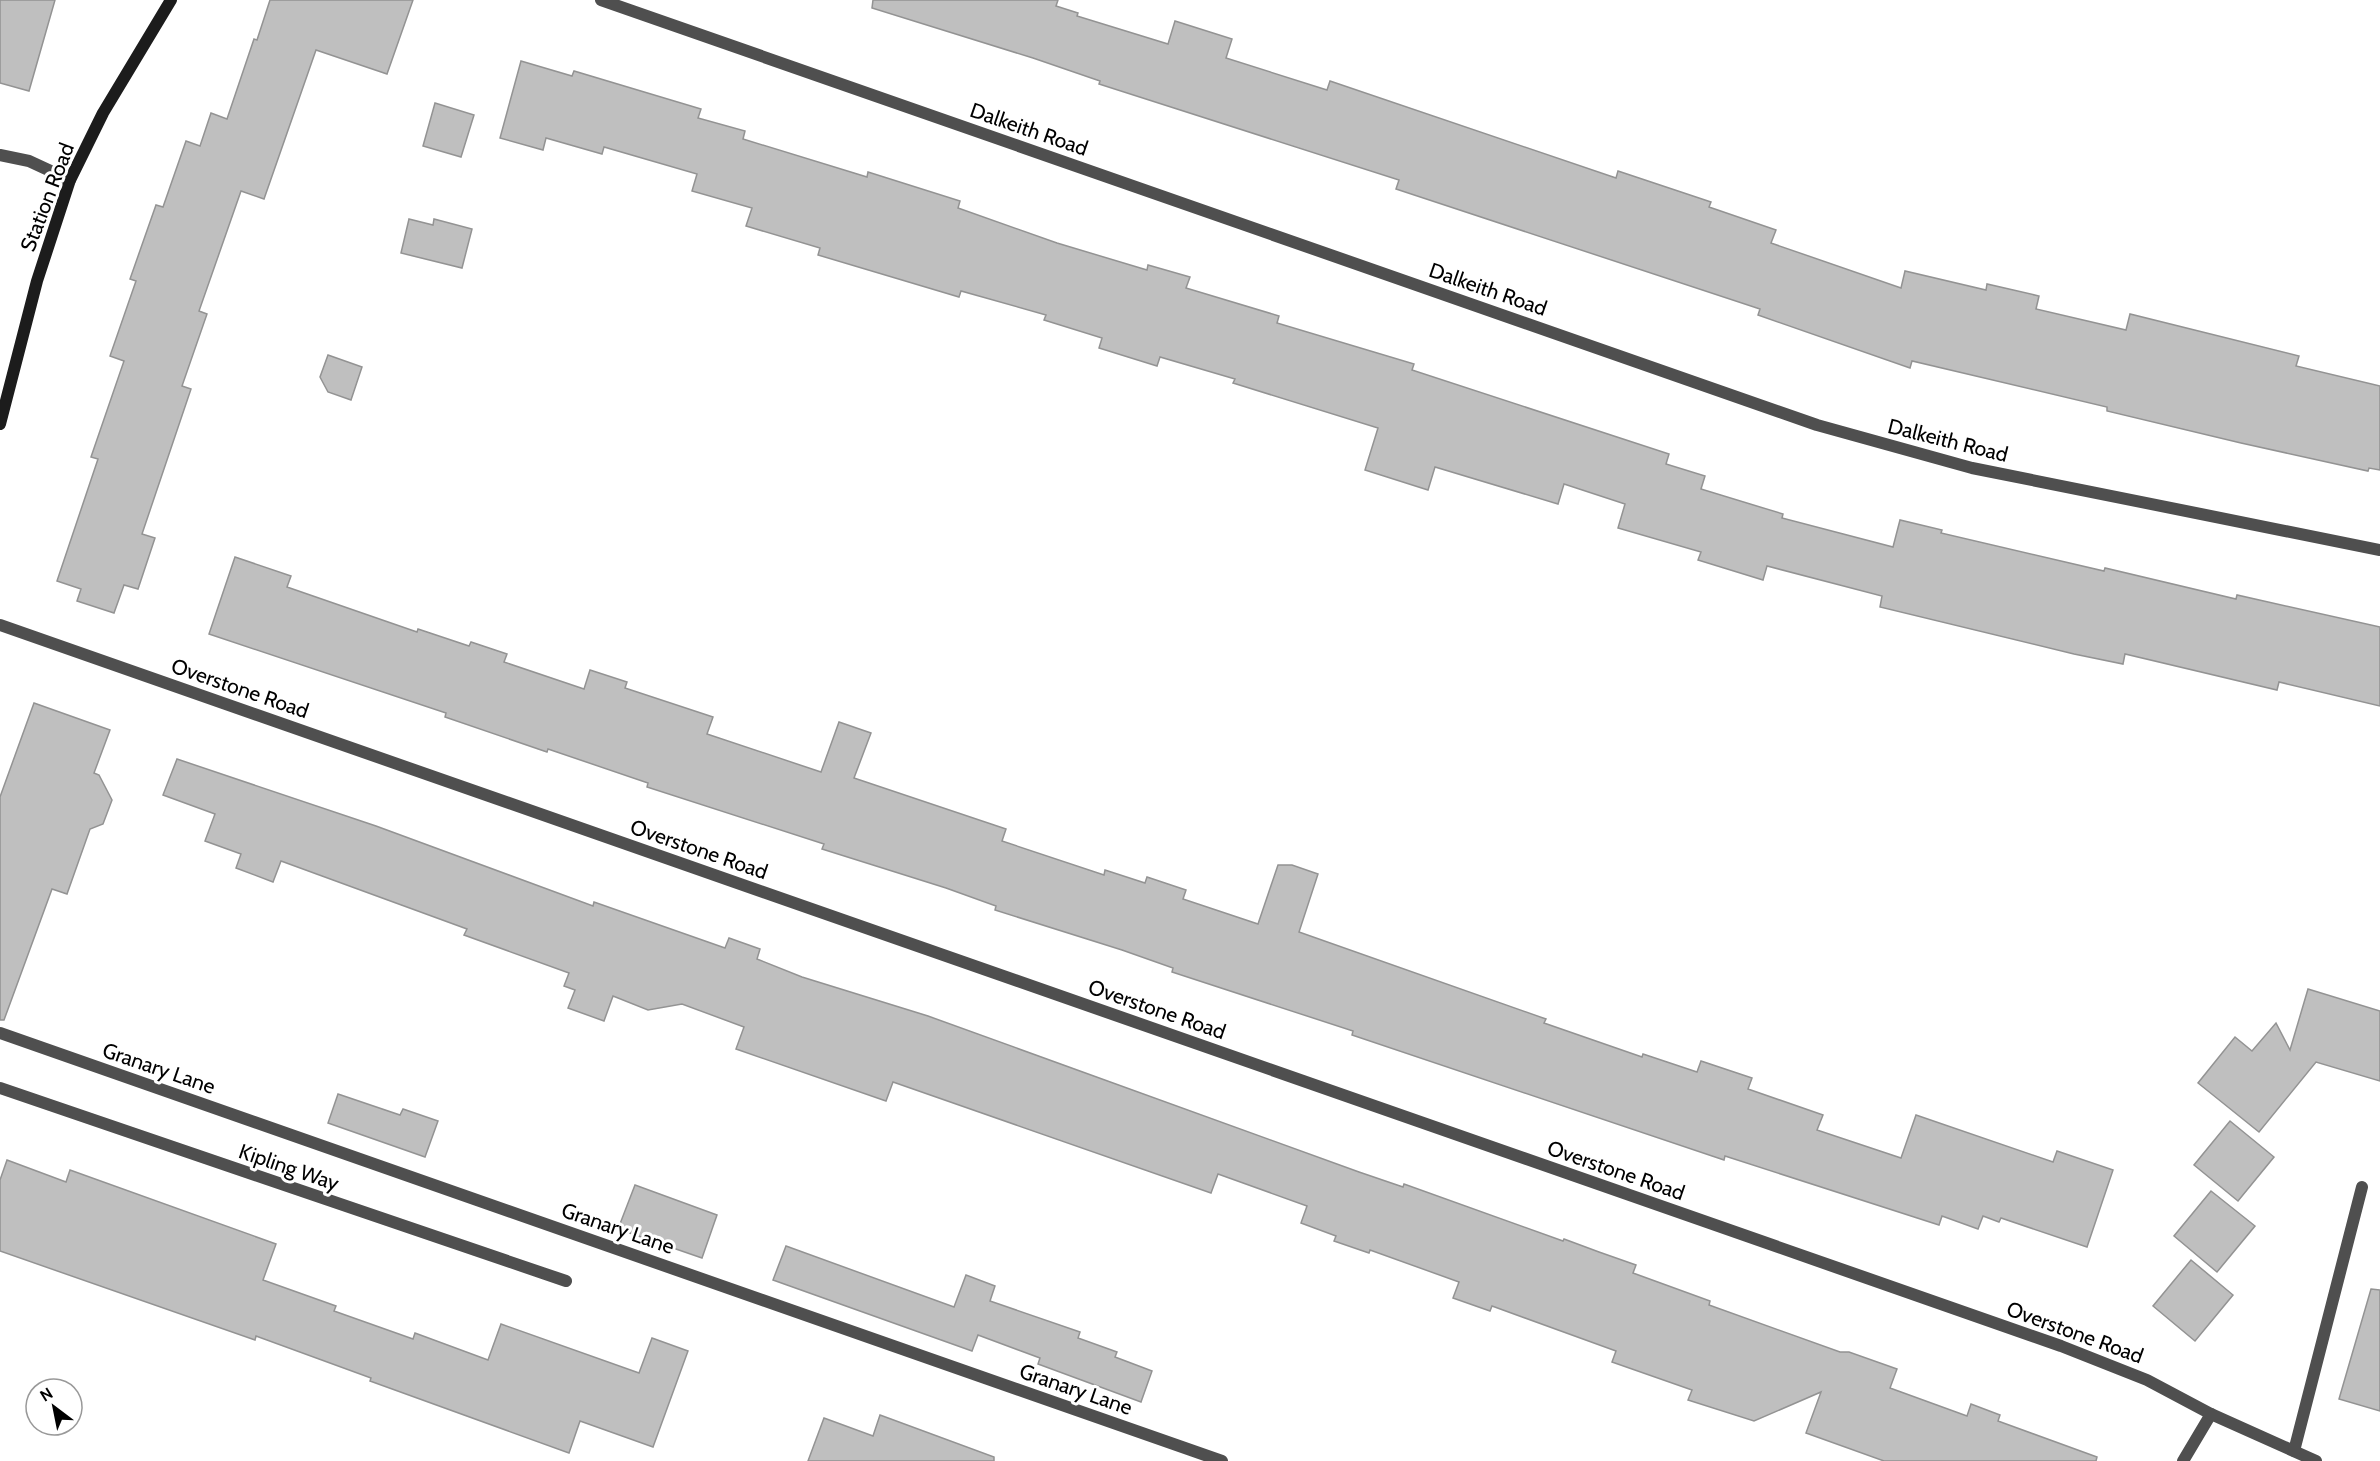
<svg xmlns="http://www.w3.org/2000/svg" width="2380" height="1461" viewBox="0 0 2380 1461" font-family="Cabin,sans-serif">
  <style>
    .building { fill: #bfbfbf; stroke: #939393; stroke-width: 1.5 }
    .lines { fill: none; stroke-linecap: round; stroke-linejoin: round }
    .service { stroke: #4f4f4f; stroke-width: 12 }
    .minor { stroke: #4f4f4f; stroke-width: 12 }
    .secondary { stroke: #1c1c1c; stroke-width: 12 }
    .labels { text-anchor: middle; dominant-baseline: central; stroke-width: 6; stroke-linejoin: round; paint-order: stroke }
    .street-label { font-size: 21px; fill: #000; stroke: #fff }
  </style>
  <rect width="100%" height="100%" fill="#fff"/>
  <g class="building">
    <polygon points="0,0 55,0 29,91 0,83"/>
    <polygon points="270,0 413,0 387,74 316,50 264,199 241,191 199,311 207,314 182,386 191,389 142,534 155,538 138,589 124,585 114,613 77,601 81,589 57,581 98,459 91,457 124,361 110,356 136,281 130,279 156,205 163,207 186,141 200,146 211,113 227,119 254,39 257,40"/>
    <polygon points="873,0 1058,0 1056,6 1078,13 1077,16 1168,44 1175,21 1232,39 1226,58 1327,90 1330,81 1616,178 1618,171 1711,202 1709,207 1776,230 1771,243 1901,288 1905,271 1986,290 1987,284 2039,296 2036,309 2126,330 2130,314 2299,356 2296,366 2380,386 2380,470 2369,468 2368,471 2241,443 2107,411 2107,407 1912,361 1910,368 1758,315 1760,309 1396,189 1399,180 1099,84 1100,81 1033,58 872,8"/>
    <polygon points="521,61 572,76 574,71 701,109 698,118 745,131 743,139 867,177 868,172 960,201 958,208 1057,243 1147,270 1148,265 1190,277 1186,288 1279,316 1277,323 1414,364 1412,370 1669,454 1666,464 1705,476 1701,489 1783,514 1782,518 1893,547 1900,520 1942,530 1941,533 2104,571 2105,568 2236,599 2237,595 2380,627 2380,706 2279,682 2277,690 2125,654 2123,664 2074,654 1880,607 1882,596 1767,566 1763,580 1698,560 1701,552 1618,528 1625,504 1564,484 1558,504 1435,467 1428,490 1365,470 1378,428 1233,383 1235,379 1160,357 1157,366 1099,348 1102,338 1044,320 1046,315 961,291 959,297 818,255 820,248 746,226 752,208 692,191 697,174 604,147 602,154 546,138 543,150 500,138"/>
    <polygon points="435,103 474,115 461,157 423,146"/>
    <polygon points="409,219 433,225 434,219 472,229 462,268 401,253"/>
    <polygon points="328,355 362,367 351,400 328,392 320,377"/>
    <polygon points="235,557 291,576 287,587 417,632 418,629 469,646 471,642 507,654 504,662 584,689 590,670 627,682 625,688 713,717 707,734 821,772 839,722 871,733 854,778 1006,829 1002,841 1104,875 1105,870 1145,883 1147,877 1186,890 1183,899 1258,924 1278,865 1292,865 1318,874 1299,932 1546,1019 1544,1023 1642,1057 1643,1054 1697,1072 1701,1061 1752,1078 1748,1089 1823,1115 1817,1130 1901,1158 1916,1115 2053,1162 2057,1151 2113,1170 2087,1247 2001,1218 1999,1222 1983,1216 1978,1229 1942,1216 1939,1225 1725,1156 1724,1160 1352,1035 1353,1031 1172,972 1173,968 1122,950 995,910 996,906 946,888 822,849 824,844 647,787 648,783 548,749 547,752 445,717 446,713 209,634"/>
    <polygon points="34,703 110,730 94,773 99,775 112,800 103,824 90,829 67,894 52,889 4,1020 0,1020 0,797"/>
    <polygon points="177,759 376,826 593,906 594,902 725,948 729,938 760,949 757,959 802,977 928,1016 1359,1172 1403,1187 1404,1184 1563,1241 1564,1239 1599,1252 1636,1265 1633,1273 1710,1301 1709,1305 1840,1352 1849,1352 1897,1369 1890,1388 1967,1416 1971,1404 2000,1415 1998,1421 2097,1457 2096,1461 1884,1461 1806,1433 1821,1392 1754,1421 1688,1400 1692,1390 1612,1362 1616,1351 1492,1306 1490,1311 1453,1298 1459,1282 1370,1250 1369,1253 1334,1241 1336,1236 1301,1223 1307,1206 1218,1174 1211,1193 893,1082 886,1101 736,1049 744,1027 682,1004 648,1010 613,996 604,1021 568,1008 575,990 564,986 569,973 464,935 467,929 281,861 273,882 236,868 241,854 205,841 215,814 163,795"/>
    <polygon points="2308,989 2380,1011 2380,1081 2316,1062 2259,1132 2198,1083 2235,1037 2252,1051 2276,1023 2290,1050"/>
    <polygon points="338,1094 400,1115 403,1109 438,1121 425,1157 328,1123"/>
    <polygon points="2230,1121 2274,1157 2238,1201 2194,1165"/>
    <polygon points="7,1160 66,1182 70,1170 276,1244 263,1280 336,1306 334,1311 413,1339 415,1333 488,1360 501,1324 639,1373 652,1338 688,1351 653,1447 580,1421 569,1453 370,1381 371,1378 256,1336 255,1340 0,1251 0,1180"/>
    <polygon points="635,1185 717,1215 702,1258 618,1229"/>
    <polygon points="2211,1191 2255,1226 2217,1272 2174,1236"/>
    <polygon points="786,1246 954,1307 966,1275 995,1286 990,1301 1080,1332 1078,1338 1117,1352 1115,1357 1152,1371 1141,1402 1038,1364 1040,1358 978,1335 972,1351 773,1280"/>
    <polygon points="2191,1260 2233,1295 2195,1341 2153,1306"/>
    <polygon points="2371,1289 2380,1290 2380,1411 2339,1399"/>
    <polygon points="880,1415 994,1457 994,1461 808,1461 824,1418 873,1436"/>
  </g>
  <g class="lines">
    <g class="service">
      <polyline points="0,1033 1222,1461"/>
      <polyline points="2183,1461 2211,1414"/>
    </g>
    <g class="minor">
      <polyline points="601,0 1817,425 1972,468 2380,550"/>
      <polyline points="0,155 29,161 70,180"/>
      <polyline points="0,625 2061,1346 2147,1380 2211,1414 2316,1461"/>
      <polyline points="0,1088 566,1281"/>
      <polyline points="2294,1451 2362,1187"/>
    </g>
    <polyline class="secondary" points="0,424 37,281 70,180 103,113 171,0"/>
  </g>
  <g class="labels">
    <g class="street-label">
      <text transform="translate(1029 129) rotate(19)">Dalkeith Road</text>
      <text transform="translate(47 197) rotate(-69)">Station Road</text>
      <text transform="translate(1488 289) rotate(19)">Dalkeith Road</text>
      <text transform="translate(1948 440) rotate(14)">Dalkeith Road</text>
      <text transform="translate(240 688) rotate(19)">Overstone Road</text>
      <text transform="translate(699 849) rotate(19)">Overstone Road</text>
      <text transform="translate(1157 1009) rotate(19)">Overstone Road</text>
      <text transform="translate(159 1068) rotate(19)">Granary Lane</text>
      <text transform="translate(289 1167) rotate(19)">Kipling Way</text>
      <text transform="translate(1616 1170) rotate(19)">Overstone Road</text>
      <text transform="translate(618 1228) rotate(19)">Granary Lane</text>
      <text transform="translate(2075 1332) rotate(20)">Overstone Road</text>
      <text transform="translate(1076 1389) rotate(19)">Granary Lane</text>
    </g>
  </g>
  <g transform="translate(54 1407) rotate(328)"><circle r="28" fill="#ffffff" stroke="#999999" stroke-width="1.5"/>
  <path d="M0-4.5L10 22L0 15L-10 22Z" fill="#000000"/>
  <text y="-9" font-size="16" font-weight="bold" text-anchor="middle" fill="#000000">N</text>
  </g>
</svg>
